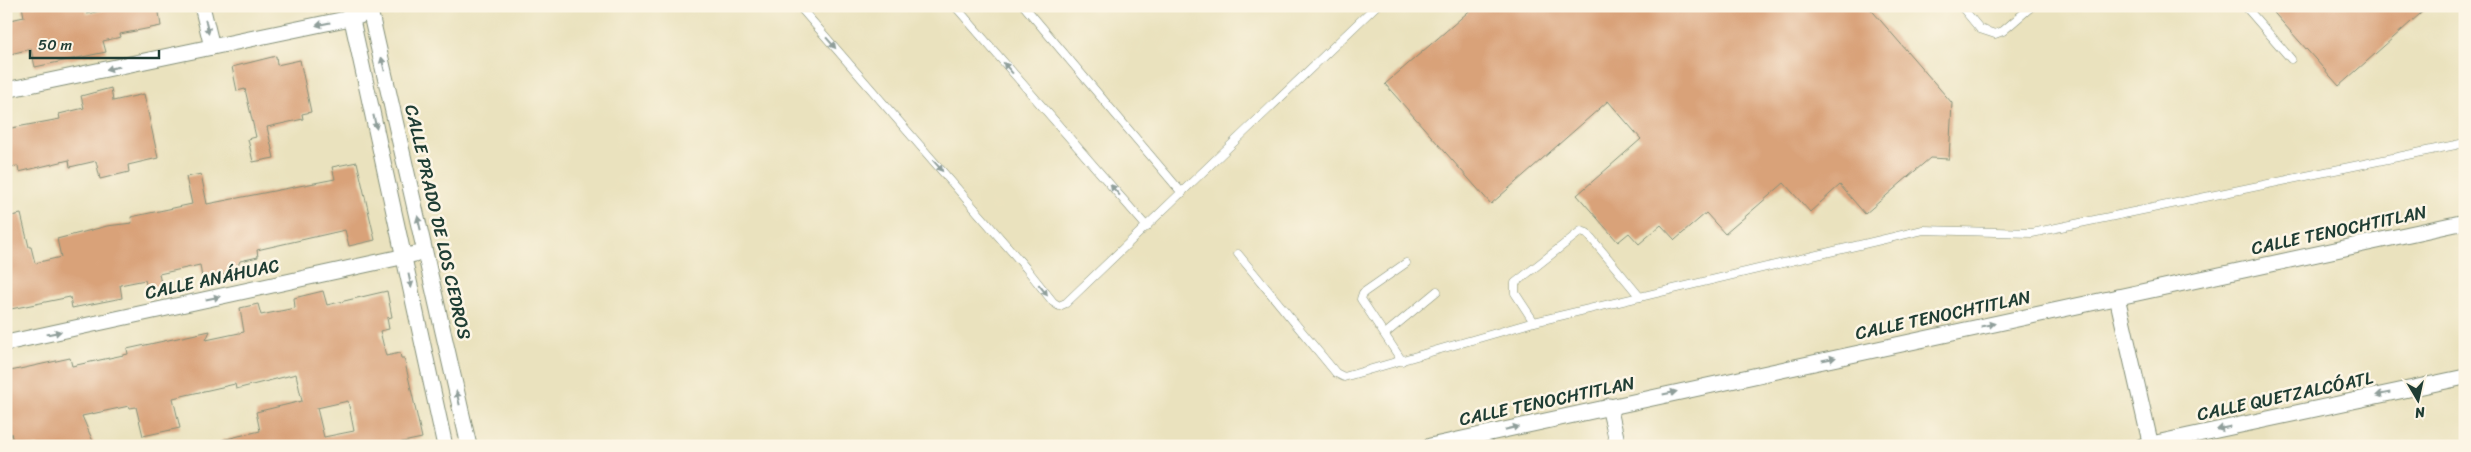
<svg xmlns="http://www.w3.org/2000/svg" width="2471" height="452" viewBox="0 0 2471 452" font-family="Sriracha,sans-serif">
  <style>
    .building { fill: #d9a279; fill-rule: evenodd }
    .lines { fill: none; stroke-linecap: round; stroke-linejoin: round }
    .service-casing { stroke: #849079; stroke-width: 9 }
    .minor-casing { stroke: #849079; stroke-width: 17 }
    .service { stroke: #fff; stroke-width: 8 }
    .minor { stroke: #fff; stroke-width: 15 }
    .oneway { fill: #8f9e9a }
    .labels { text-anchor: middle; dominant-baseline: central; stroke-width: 5; stroke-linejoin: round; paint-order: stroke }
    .street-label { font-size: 18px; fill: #1f3d34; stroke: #fcf5e5 }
  </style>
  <rect width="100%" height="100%" fill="#fcf5e5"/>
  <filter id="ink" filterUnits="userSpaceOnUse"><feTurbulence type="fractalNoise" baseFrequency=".02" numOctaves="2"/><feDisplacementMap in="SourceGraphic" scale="10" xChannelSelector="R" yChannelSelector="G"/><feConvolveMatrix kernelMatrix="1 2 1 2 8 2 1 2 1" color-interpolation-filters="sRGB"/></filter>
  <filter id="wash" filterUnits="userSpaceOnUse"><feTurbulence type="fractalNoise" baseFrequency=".0096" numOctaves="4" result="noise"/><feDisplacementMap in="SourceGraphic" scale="20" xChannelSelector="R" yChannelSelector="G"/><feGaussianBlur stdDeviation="1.12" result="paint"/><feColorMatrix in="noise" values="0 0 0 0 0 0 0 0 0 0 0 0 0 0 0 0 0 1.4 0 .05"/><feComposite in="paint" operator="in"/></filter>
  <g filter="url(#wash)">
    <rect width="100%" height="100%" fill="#eae2be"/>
    <g id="blocks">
      <g class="building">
        <polygon points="22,6 86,6 87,14 121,6 158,6 161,26 120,34 121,37 103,41 106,52 35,67 31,49 6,55 6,21 24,17"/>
        <polygon points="1475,6 1868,6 1952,103 1949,159 1930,158 1865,214 1840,185 1810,212 1784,183 1725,234 1706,213 1675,240 1661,225 1639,244 1629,233 1618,242 1577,195 1641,139 1608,101 1491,204 1385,84"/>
        <polygon points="2268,6 2429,6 2339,86"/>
        <polygon points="276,56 277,65 300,60 311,112 302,114 303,119 267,127 274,158 253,162 248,139 256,137 245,89 237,91 232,67"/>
        <polygon points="111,88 113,101 144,94 158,158 128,165 129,172 100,179 96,161 70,167 69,160 19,172 18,166 8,167 6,129 60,119 59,114 84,108 81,96"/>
        <polygon points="357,162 375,240 349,246 345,230 257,250 258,257 240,261 235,273 202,278 200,265 159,274 162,288 148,291 145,280 120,285 122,298 72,308 70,297 6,310 6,217 21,214 29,247 31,247 35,263 61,257 57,239 107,226 132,223 131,217 192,204 186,177 201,174 207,204 335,179 332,167"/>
        <path d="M323 291 327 305 387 291 392 317 387 318 389 329 380 331 386 356 400 353 401 358H404L422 438 398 443 399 446H223L222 440 260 431 256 412 302 401 296 374 236 389 235 384 173 398 180 428 143 436 136 407 130 408 129 406 82 416 95 446H14L11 433 6 434V372L70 358 72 366 128 354 127 349 210 331 206 340 244 332 240 308 258 304 261 315 295 308 294 298ZM348 401 354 431 324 437 317 408Z"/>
      </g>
    </g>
  </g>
  <g filter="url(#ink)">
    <use href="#blocks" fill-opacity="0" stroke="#849079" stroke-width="1"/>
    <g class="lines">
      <defs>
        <g id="service">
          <polyline points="799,6 1026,268 1053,302 1059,306 1066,303 1376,6"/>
          <polyline points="955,6 1147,227"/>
          <polyline points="1024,6 1182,193"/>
          <polyline points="1961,6 1980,29 1995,34 2003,31 2032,6"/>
          <polyline points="2245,6 2291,59"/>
          <polyline points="1238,254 1336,373 1344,377 1534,322 1923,230 2032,233 2465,143"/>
          <polyline points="1534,322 1515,293 1515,283 1581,231 1587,233 1640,297"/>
          <polyline points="1385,334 1437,291"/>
          <polyline points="1402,361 1361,299 1363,293 1406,263"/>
        </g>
        <g id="minor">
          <polyline points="202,6 212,47"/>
          <polyline points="349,6 445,446"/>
          <polyline points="369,6 469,446"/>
          <polyline points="6,90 360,16"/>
          <polyline points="2117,297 2151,446"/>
          <polyline points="6,343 415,254"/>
          <polyline points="1609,406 1618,446"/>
          <polyline points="1430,446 2465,222"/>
          <polyline points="2142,446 2465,377"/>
        </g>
      </defs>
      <use href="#service" class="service-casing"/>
      <use href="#minor" class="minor-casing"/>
      <use href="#service" class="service"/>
      <use href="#minor" class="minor"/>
    </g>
    <defs><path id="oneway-solid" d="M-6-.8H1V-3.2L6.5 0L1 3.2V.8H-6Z" transform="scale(1.25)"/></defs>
    <g class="oneway">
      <use href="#oneway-solid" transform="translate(323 24) rotate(168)"/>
      <use href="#oneway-solid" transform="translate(207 27) rotate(77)"/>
      <use href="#oneway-solid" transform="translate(831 43) rotate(49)"/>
      <use href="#oneway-solid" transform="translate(383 64) rotate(-103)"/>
      <use href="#oneway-solid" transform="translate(113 68) rotate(168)"/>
      <use href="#oneway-solid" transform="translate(1008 68) rotate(-131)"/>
      <use href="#oneway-solid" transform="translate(375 122) rotate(77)"/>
      <use href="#oneway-solid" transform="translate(938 166) rotate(49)"/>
      <use href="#oneway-solid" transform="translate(1115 190) rotate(-131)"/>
      <use href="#oneway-solid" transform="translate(419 223) rotate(-103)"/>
      <use href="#oneway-solid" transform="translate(410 281) rotate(78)"/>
      <use href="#oneway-solid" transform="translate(1043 290) rotate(52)"/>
      <use href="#oneway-solid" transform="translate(213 298) rotate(-12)"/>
      <use href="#oneway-solid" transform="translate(1988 325) rotate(-12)"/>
      <use href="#oneway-solid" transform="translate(54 333) rotate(-12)"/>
      <use href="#oneway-solid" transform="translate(1829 359) rotate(-12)"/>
      <use href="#oneway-solid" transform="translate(1670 393) rotate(-12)"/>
      <use href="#oneway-solid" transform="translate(2383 394) rotate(168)"/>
      <use href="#oneway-solid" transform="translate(458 398) rotate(-103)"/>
      <use href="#oneway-solid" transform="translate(1512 428) rotate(-13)"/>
      <use href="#oneway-solid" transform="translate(2224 428) rotate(168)"/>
    </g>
  </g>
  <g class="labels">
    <g class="street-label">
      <text transform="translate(438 222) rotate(77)">CALLE PRADO DE LOS CEDROS</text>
      <text transform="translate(2339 230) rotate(-12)">CALLE TENOCHTITLAN</text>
      <text transform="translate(212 279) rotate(-12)">CALLE ANÁHUAC</text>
      <text transform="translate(1943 315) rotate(-12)">CALLE TENOCHTITLAN</text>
      <text transform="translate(2285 396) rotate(-12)">CALLE QUETZALCÓATL</text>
      <text transform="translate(1547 401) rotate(-12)">CALLE TENOCHTITLAN</text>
    </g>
  </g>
  <rect width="2471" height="452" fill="none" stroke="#fcf5e5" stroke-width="25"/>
  <g transform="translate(2418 400) rotate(171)" stroke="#fcf5e5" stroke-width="4" paint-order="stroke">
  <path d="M0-4L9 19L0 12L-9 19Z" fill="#1f3d34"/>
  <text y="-8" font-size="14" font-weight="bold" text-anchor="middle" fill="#1f3d34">N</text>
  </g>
  <path d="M30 50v8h129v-8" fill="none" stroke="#1f3d34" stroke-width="2.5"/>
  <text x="38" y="50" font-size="15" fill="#1f3d34" stroke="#fcf5e5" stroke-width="4" paint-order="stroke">50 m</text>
</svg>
